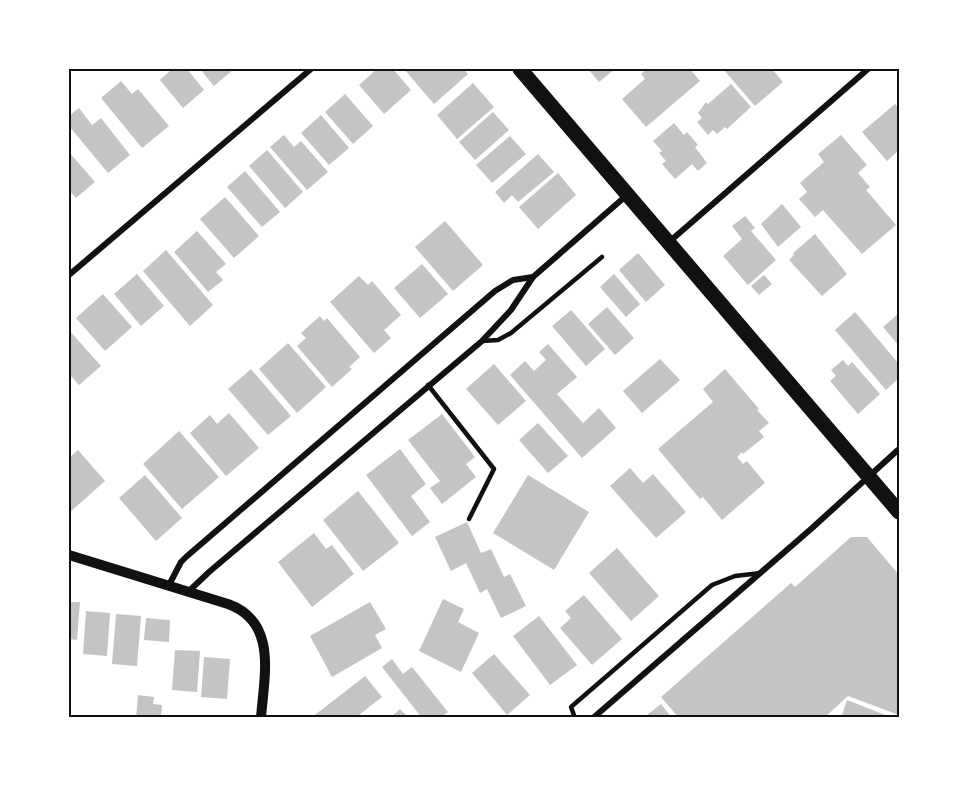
<svg xmlns="http://www.w3.org/2000/svg" width="968" height="787" viewBox="0 0 968 787" font-family="'Space Grotesk',sans-serif">
  <style>
    .building { fill: #c4c4c4 }
    .lines { fill: none; stroke-linecap: round; stroke-linejoin: round }
    .service { stroke: #111; stroke-width: 4.5 }
    .minor { stroke: #111; stroke-width: 6 }
    .tertiary { stroke: #111; stroke-width: 10 }
    .primary { stroke: #111; stroke-width: 15 }
    .neatline { fill: none; stroke: #111; stroke-width: 2 }
  </style>
  <rect width="100%" height="100%" fill="#fff"/>
  <g class="building">
    <polygon points="172,69 187,69 204,90 183,108 160,80"/>
    <polygon points="200,69 234,69 214,86"/>
    <polygon points="377,69 393,69 411,90 384,114 359,85"/>
    <polygon points="404,69 463,69 468,74 434,104"/>
    <polygon points="588,69 615,69 599,82"/>
    <polygon points="647,69 690,69 700,81 646,127 622,99 645,79 641,74"/>
    <polygon points="723,69 772,69 783,82 755,106"/>
    <polygon points="121,81 132,94 138,89 169,126 142,148 101,98"/>
    <polygon points="473,83 494,107 457,139 437,115"/>
    <polygon points="731,84 751,107 727,129 725,127 717,134 713,130 708,135 697,122 702,118 698,113 706,102 708,104"/>
    <polygon points="345,94 373,126 353,144 325,112"/>
    <polygon points="895,104 899,108 899,150 887,161 862,132"/>
    <polygon points="79,108 92,125 101,118 130,155 108,173 69,126 69,116"/>
    <polygon points="493,112 509,130 475,160 459,142"/>
    <polygon points="321,115 349,148 329,165 301,133"/>
    <polygon points="674,123 684,135 687,132 698,145 695,147 707,163 698,171 692,164 675,179 662,164 666,161 659,153 662,151 653,141"/>
    <polygon points="284,135 294,147 301,141 328,172 307,190 270,147"/>
    <polygon points="841,135 867,165 858,173 870,187 866,190 896,225 862,254 823,210 815,217 799,199 807,192 800,183 824,162 818,154"/>
    <polygon points="510,136 526,154 492,183 476,165"/>
    <polygon points="267,150 303,192 285,208 249,166"/>
    <polygon points="69,152 95,182 76,198 69,190"/>
    <polygon points="538,154 554,172 518,202 512,195 504,203 495,192"/>
    <polygon points="245,171 280,212 262,227 227,187"/>
    <polygon points="558,173 576,195 538,229 519,207"/>
    <polygon points="225,197 259,236 234,258 200,219"/>
    <polygon points="782,204 801,227 778,247 761,224"/>
    <polygon points="745,216 755,228 751,231 776,260 748,285 723,256 742,239 732,226"/>
    <polygon points="445,221 483,265 453,291 415,247"/>
    <polygon points="197,231 226,264 216,272 223,280 208,292 174,252"/>
    <polygon points="815,234 847,274 822,296 789,260 794,255 793,253"/>
    <polygon points="166,250 213,305 190,326 143,271"/>
    <polygon points="638,253 665,285 646,302 619,270"/>
    <polygon points="422,264 448,294 420,318 394,288"/>
    <polygon points="137,274 164,306 141,326 114,294"/>
    <polygon points="614,274 640,304 626,317 600,287"/>
    <polygon points="764,275 772,284 759,295 751,286"/>
    <polygon points="359,276 368,285 372,281 401,315 384,330 391,338 374,353 330,302"/>
    <polygon points="103,294 132,327 105,351 76,318"/>
    <polygon points="607,307 634,338 615,355 588,324"/>
    <polygon points="571,310 605,349 586,366 552,326"/>
    <polygon points="855,312 899,364 899,378 886,390 835,330"/>
    <polygon points="899,313 899,346 883,327"/>
    <polygon points="320,316 324,321 327,318 360,357 349,367 352,369 332,387 297,346 306,338 301,333"/>
    <polygon points="69,330 101,366 79,385 69,374"/>
    <polygon points="288,343 326,387 297,413 259,369"/>
    <polygon points="548,344 577,377 557,394 583,423 599,408 616,428 582,458 510,375 525,361 534,371 546,360 539,352"/>
    <polygon points="660,359 680,380 642,413 623,391"/>
    <polygon points="843,360 848,366 852,362 880,394 858,414 830,381 836,376 831,370"/>
    <polygon points="494,364 526,401 498,425 466,389"/>
    <polygon points="251,369 291,416 268,435 228,389"/>
    <polygon points="725,369 759,409 757,410 769,423 759,431 764,437 743,454 742,452 737,457 743,464 747,461 765,483 722,520 703,497 700,499 658,449 713,402 703,389"/>
    <polygon points="229,413 259,448 226,476 190,433 210,415 217,424"/>
    <polygon points="442,414 475,457 466,464 476,477 442,504 430,488 440,481 408,440"/>
    <polygon points="538,423 568,456 548,473 519,440"/>
    <polygon points="179,431 219,477 182,509 143,464"/>
    <polygon points="400,449 426,484 411,496 430,522 412,536 366,475"/>
    <polygon points="78,450 105,481 69,513 69,458"/>
    <polygon points="630,468 643,483 653,474 686,512 656,538 610,486"/>
    <polygon points="145,475 182,518 156,541 119,498"/>
    <polygon points="528,475 589,512 554,570 493,533"/>
    <polygon points="358,491 399,543 363,571 323,520"/>
    <polygon points="467,522 481,553 491,549 504,577 510,574 526,606 501,618 487,589 480,593 466,563 451,571 435,537"/>
    <polygon points="314,533 326,549 332,545 354,574 312,607 278,562"/>
    <polygon points="851,537 867,537 899,575 899,715 848,696 824,718 679,718 661,697 791,583 795,587"/>
    <polygon points="617,548 659,596 631,621 589,573"/>
    <polygon points="584,595 622,639 592,665 560,628 571,618 565,611"/>
    <polygon points="443,599 464,609 458,622 479,633 461,672 419,651"/>
    <polygon points="69,602 80,602 77,640 69,639"/>
    <polygon points="370,602 386,629 375,635 382,648 332,677 310,636"/>
    <polygon points="86,611 110,613 107,656 83,654"/>
    <polygon points="116,614 141,616 137,666 112,664"/>
    <polygon points="539,616 577,665 550,685 513,636"/>
    <polygon points="146,618 170,620 169,642 144,640"/>
    <polygon points="175,650 200,651 197,692 172,690"/>
    <polygon points="494,654 530,695 507,715 472,673"/>
    <polygon points="204,657 230,659 227,699 201,697"/>
    <polygon points="392,659 403,674 412,667 448,712 440,718 422,718 382,667"/>
    <polygon points="365,676 382,697 355,718 311,718"/>
    <polygon points="138,695 154,697 153,704 162,705 161,718 136,718"/>
    <polygon points="847,700 893,718 841,718"/>
    <polygon points="661,704 672,718 643,718"/>
    <polygon points="400,709 409,718 390,718"/>
  </g>
  <g class="lines">
    <g class="service">
      <polyline points="482,341 498,340 511,333 602,257"/>
      <polyline points="428,385 494,469 469,519"/>
      <polyline points="575,718 571,707 712,585 735,576 761,573"/>
    </g>
    <g class="minor">
      <polyline points="669,242 868,69"/>
      <polyline points="69,275 311,69"/>
      <polyline points="169,585 181,562 186,557 495,291 513,280 533,277"/>
      <polyline points="188,592 209,572 482,341 511,310 533,277 627,195"/>
      <polyline points="593,718 811,529 899,449"/>
    </g>
    <path class="tertiary" d="M69 555 228 604C278 622 264 676 261 718"/>
    <polyline class="primary" points="520,69 899,512"/>
  </g>
  <rect width="968" height="787" fill="none" stroke="#ffffff" stroke-width="141"/>
  <rect x="70" y="70" width="828" height="646" class="neatline"/>
</svg>
